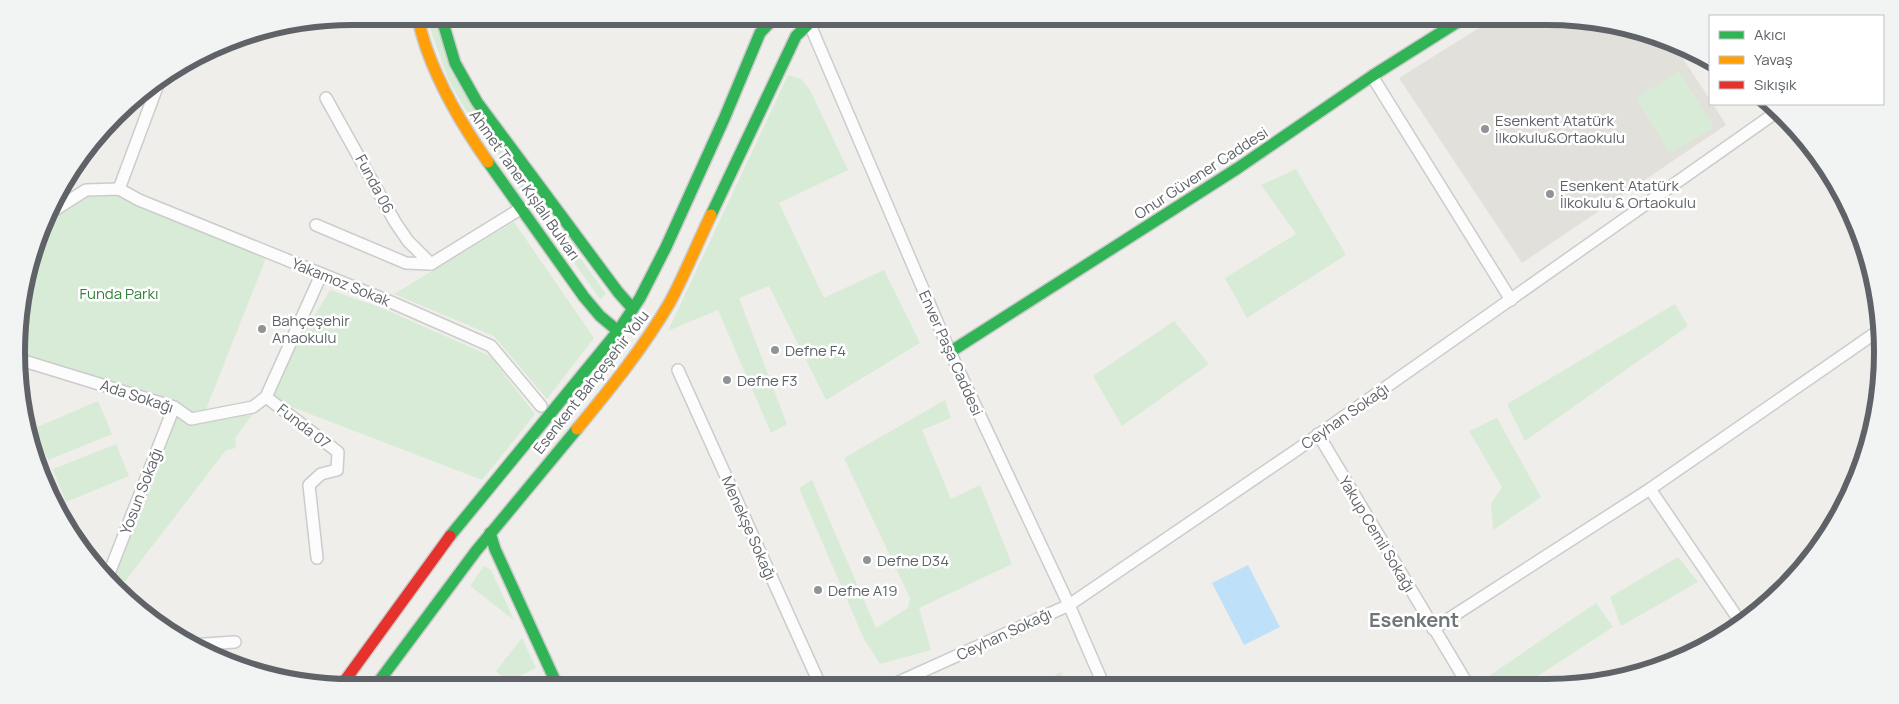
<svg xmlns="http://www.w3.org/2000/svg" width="1899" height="704" viewBox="0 0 1899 704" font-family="Manrope,sans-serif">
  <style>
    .education { fill: #e2e0da }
    .green { fill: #d8ebd6 }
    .water { fill: #bfe0f9 }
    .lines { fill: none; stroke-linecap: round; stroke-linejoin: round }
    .street-casing { stroke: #cbcccc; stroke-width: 14 }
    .fast-casing { stroke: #cacacb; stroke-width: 14 }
    .slow-casing { stroke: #cacacb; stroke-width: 14 }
    .jam-casing { stroke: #cacacb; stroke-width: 14 }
    .street { stroke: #fdfcfc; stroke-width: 11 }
    .fast { stroke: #30b455; stroke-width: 11 }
    .slow { stroke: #ff9f0a; stroke-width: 11 }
    .jam { stroke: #e5322d; stroke-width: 11 }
    .poi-dot { fill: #919496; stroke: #fff; stroke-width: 2 }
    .labels { text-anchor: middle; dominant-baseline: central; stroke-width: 5; stroke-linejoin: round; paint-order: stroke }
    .poi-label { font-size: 15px; fill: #5f6368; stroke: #fff; text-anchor: start }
    .street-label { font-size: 15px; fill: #5f6368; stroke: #fff }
    .park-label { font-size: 15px; fill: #348238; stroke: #fff }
    .district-label { font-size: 20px; font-weight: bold; fill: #70757a; stroke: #fff }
    .rim { fill: none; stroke: #5f6368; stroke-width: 6 }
  </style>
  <rect width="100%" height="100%" fill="#efeeea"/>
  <polygon class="education" points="1498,16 1547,16 1634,28 1673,43 1710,100 1710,104 1713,104 1726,125 1522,263 1399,78"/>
  <g class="green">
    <polygon points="426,16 435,16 470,103 606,294 600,299 464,107 448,79"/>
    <polygon points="1679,71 1714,127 1670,154 1636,98"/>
    <polygon points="788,75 801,79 810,90 848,170 779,203 824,298 884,270 920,343 826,400 769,286 739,298 787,424 771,433 718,310 668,331"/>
    <polygon points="1296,169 1346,255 1247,318 1225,278 1296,234 1261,185"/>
    <polygon points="109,188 268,253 203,417 266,397 330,290 382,308 490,356 535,414 482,480 266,397 235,438 236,448 226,450 120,588 108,576 174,407 21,357 19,308 34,244 48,214 86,190"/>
    <polygon points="514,222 594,338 547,399 494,336 394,294"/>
    <polygon points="1675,304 1688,326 1525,441 1507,404"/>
    <polygon points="1174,321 1209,364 1122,426 1093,376"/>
    <polygon points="945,400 951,418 922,430 951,499 980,485 1012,564 919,608 931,650 880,664 864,639 799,488 812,480 876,628 908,608 910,598 844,458"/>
    <polygon points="98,401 112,434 48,460 35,428"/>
    <polygon points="1497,418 1541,497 1493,530 1491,504 1502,487 1469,431"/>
    <polygon points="116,444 129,476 66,502 53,469"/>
    <polygon points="1678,557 1698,582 1621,626 1610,597"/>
    <polygon points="484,566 491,570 514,620 470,586"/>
    <polygon points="1596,603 1613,627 1524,685 1489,685 1486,678"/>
    <polygon points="522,638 536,668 507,682 496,671"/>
    <polygon points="1061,672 1067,686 1036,686"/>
  </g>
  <polygon class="water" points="1248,565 1280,627 1244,645 1212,583"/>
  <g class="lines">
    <defs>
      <g id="street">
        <polyline points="807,18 950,352 1069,605 1104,686"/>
        <polyline points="1372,76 1511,300"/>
        <polyline points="326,98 395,222 408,241 431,264"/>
        <polyline points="119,189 160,79"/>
        <polyline points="48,214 86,190 119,189 139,200 391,302 491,346 541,406"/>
        <polyline points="316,225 406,263 431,264 520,209"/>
        <polyline points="21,357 24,361 174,407 191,419 253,407 266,397 321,275"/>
        <polyline points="678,370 821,687"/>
        <polyline points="266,397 338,452 337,470 321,474 309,485 317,558"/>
        <polyline points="1318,434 1468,685"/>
        <polyline points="1650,489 1741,623"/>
        <polyline points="108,576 174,407"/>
        <polyline points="1433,629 1650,489 1881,329"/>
        <polyline points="190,645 235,642"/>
        <polyline points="890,686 1069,605 1298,449 1778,111"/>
      </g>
      <g id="fast">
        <polyline points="441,16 455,63 477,102 618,292 633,309"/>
        <polyline points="488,162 584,297 600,316 618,331"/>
        <polyline points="711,215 796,36 817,16"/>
        <polyline points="950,352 1238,168 1372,76 1467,16"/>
        <polyline points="490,533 495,549 558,687"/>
        <polyline points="450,536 618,331 640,298 666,247 724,119 760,33 776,16"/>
        <polyline points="374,688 476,551 577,429"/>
      </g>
      <g id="slow">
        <path d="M417 16C420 27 423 39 427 50 441 89 464 128 488 162"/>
        <path d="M577 429C610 389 644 347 670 302 685 274 697 244 711 215"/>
      </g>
      <polyline id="jam" points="341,686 450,536"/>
    </defs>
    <use href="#street" class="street-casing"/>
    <use href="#fast" class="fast-casing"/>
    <use href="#slow" class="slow-casing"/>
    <use href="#jam" class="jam-casing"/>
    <use href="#street" class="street"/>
    <use href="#fast" class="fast"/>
    <use href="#slow" class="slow"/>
    <use href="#jam" class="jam"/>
  </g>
  <g class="poi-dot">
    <circle cx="1485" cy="129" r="5"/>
    <circle cx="1550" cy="194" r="5"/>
    <circle cx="262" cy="329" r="5"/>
    <circle cx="775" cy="350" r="5"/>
    <circle cx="727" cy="380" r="5"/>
    <circle cx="867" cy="560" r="5"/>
    <circle cx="818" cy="590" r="5"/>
  </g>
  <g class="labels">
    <g class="poi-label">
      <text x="1495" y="120">Esenkent Atatürk<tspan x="1495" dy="17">İlkokulu&amp;Ortaokulu</tspan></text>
      <text x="1560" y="185">Esenkent Atatürk<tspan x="1560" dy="17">İlkokulu &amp; Ortaokulu</tspan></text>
      <text x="272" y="320">Bahçeşehir<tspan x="272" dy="17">Anaokulu</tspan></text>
      <text x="785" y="350">Defne F4</text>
      <text x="737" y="380">Defne F3</text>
      <text x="877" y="560">Defne D34</text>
      <text x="828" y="590">Defne A19</text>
    </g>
    <g class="street-label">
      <text transform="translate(1201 173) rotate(-33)">Onur Güvener Caddesi</text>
      <text transform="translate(375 184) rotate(62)">Funda 06</text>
      <text transform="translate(525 185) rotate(55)">Ahmet Taner Kışlalı Bulvarı</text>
      <text transform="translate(341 282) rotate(22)">Yakamoz Sokak</text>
      <text transform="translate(951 353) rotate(66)">Enver Paşa Caddesi</text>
      <text transform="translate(591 382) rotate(-52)">Esenkent Bahçeşehir Yolu</text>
      <text transform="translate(137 396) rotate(18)">Ada Sokağı</text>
      <text transform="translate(1345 416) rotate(-35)">Ceyhan Sokağı</text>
      <text transform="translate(304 426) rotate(38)">Funda 07</text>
      <text transform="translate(141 491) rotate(-69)">Yosun Sokağı</text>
      <text transform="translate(749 528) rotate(66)">Menekşe Sokağı</text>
      <text transform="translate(1377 534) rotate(59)">Yakup Cemil Sokağı</text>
      <text transform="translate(1004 634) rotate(-25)">Ceyhan Sokağı</text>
    </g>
    <g class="park-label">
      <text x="119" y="293">Funda Parkı</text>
    </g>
    <g class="district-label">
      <text x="1414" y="619">Esenkent</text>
    </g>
  </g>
  <path d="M0 0H1899V704H0ZM352 25H1547A327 327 0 0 1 1874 352V352A327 327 0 0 1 1547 679H352A327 327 0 0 1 25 352V352A327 327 0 0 1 352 25Z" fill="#f2f3f3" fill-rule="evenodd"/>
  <path class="rim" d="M352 25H1547A327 327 0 0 1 1874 352V352A327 327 0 0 1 1547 679H352A327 327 0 0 1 25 352V352A327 327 0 0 1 352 25Z"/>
  <rect x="1709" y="15" width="175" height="90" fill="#ffffff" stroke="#bfc1c3"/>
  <rect x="1719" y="31" width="25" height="8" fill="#30b455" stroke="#bfc1c3"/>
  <text x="1754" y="40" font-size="15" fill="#5f6368">Akıcı</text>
  <rect x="1719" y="56" width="25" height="8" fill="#ff9f0a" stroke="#bfc1c3"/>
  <text x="1754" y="65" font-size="15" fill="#5f6368">Yavaş</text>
  <rect x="1719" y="81" width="25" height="8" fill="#e5322d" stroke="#bfc1c3"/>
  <text x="1754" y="90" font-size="15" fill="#5f6368">Sıkışık</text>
</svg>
